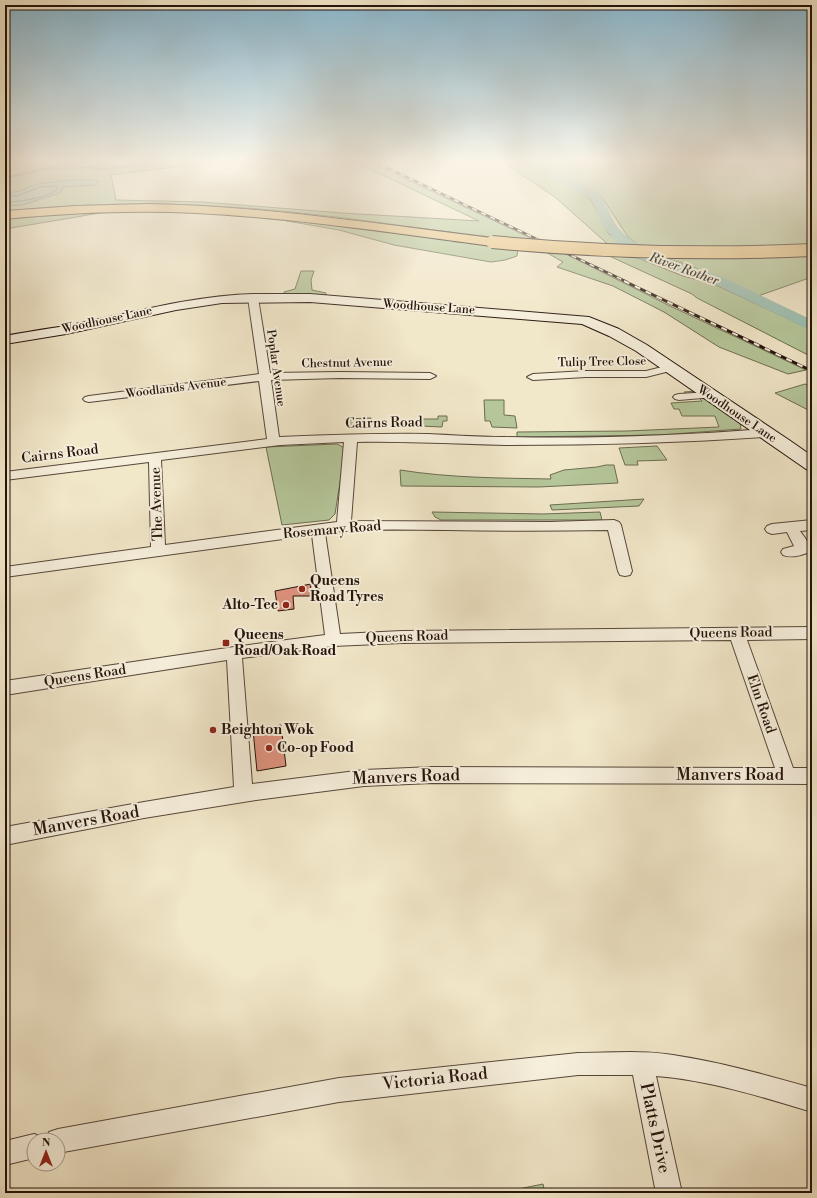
<svg xmlns="http://www.w3.org/2000/svg" width="817" height="1198" viewBox="0 0 817 1198" font-family="'Libre Bodoni',serif">
  <style>
    .green { fill: #b5c79a; stroke: #6c6c52 }
    .water { fill: #9bc0b2; stroke: #6b7a6f }
    .lines { fill: none; stroke-linecap: round; stroke-linejoin: round }
    .shore { stroke: #5f695e; stroke-width: 1 }
    .stream { stroke: #6b7a6f; stroke-width: 2.5 }
    .river { fill: #9bc0b2; fill-rule: evenodd }
    .building { fill: #e09380; stroke: #23120b }
    .street-casing { stroke: #56473a; stroke-width: 2 }
    .secondary-casing { stroke: #23120b; stroke-width: 2 }
    .highway-casing { stroke: #23120b; stroke-width: 2 }
    .street { fill: #f6efdc; fill-rule: evenodd }
    .secondary { fill: #f6efdc; fill-rule: evenodd }
    .highway { fill: #e8c484; fill-rule: evenodd }
    .rail-far1-casing { stroke: #23120b; stroke-width: 2.5 }
    .rail-casing { stroke: #23120b; stroke-width: 3 }
    .rail-far1 { stroke: #f6efdc; stroke-width: 1.5; stroke-dasharray: 5; stroke-linecap: butt }
    .rail { stroke: #f6efdc; stroke-width: 2; stroke-dasharray: 6; stroke-linecap: butt }
    .highway-bridge-casing { stroke: #23120b; stroke-width: 14; stroke-linecap: butt }
    .highway-bridge { stroke: #e8c484; stroke-width: 12 }
    .poi-dot { fill: #8f2418; stroke: #f6efdc; stroke-width: 1.5 }
    .labels { text-anchor: middle; dominant-baseline: central; stroke-width: 4; stroke-linejoin: round; paint-order: stroke }
    .far-street-label { font-size: 12px; fill: #23120b; stroke: #f6efdc }
    .far-water-label { font-size: 13px; font-style: italic; fill: #4d4f45; stroke: #f6efdc }
    .street-label { font-size: 14px; fill: #23120b; stroke: #f6efdc }
    .poi-label { font-size: 14px; font-weight: bold; fill: #23120b; stroke: #f6efdc; text-anchor: start }
    .near-street-label { font-size: 17px; fill: #23120b; stroke: #f6efdc }
  </style>
  <rect width="100%" height="100%" fill="#f1e7c9"/>
  <filter id="stains"><feTurbulence type="fractalNoise" baseFrequency=".005" numOctaves="4"/><feColorMatrix values="0 0 0 0 .2 0 0 0 0 .09 0 0 0 0 .02 0 0 0 .5 -.17"/></filter>
  <radialGradient id="worn" r=".72"><stop offset=".6" stop-color="#630" stop-opacity="0"/><stop offset="1" stop-color="#630" stop-opacity=".3"/></radialGradient>
  <g class="green">
    <path d="M34 161 44 166 84 163 95 165H121L137 161H221L111 175 116 200 203 202 342 213 479 221 353 161H367L539 242 510 240C412 228 314 211 216 206 146 202 75 204 5 211V167Z"/>
    <polygon points="501,161 526,161 585,195 591,200 608,233 624,248 612,248 555,197"/>
    <polygon points="543,161 812,161 812,277 758,296 691,266 662,257 641,247 628,237 601,196 552,168"/>
    <polygon points="90,212 100,213 5,229 5,219"/>
    <polygon points="287,221 300,221 518,249 517,256 505,260 491,262 394,245 339,230"/>
    <polygon points="544,251 562,252 668,305 806,370 788,374 719,347 664,312 613,286 557,267 563,262"/>
    <polygon points="607,255 638,258 683,276 714,284 812,330 812,356 808,355 697,298 692,294"/>
    <polygon points="301,271 314,271 311,280 312,290 326,293 325,297 284,295 284,292 295,289"/>
    <polygon points="805,384 812,387 812,412 775,393"/>
    <polygon points="697,391 740,423 741,429 659,435 517,437 517,432 627,431 719,427 715,416 682,416 679,409 674,409 671,403 702,401 698,397 689,398 684,392"/>
    <polygon points="484,400 504,400 504,415 515,416 517,428 492,427 490,421 485,421"/>
    <polygon points="438,416 447,416 447,421 443,421 442,427 420,426 420,419 438,419"/>
    <polygon points="371,418 372,425 346,426 345,419"/>
    <polygon points="337,444 343,447 345,451 335,514 329,520 282,525 266,447"/>
    <polygon points="657,446 667,460 637,461 638,465 625,465 619,448"/>
    <path d="M606 465H614L618 483 539 487 401 486 400 470C450 478 500 478 551 479L550 475 564 470 597 467Z"/>
    <polygon points="644,499 639,506 552,510 550,505"/>
    <polygon points="432,512 543,514 600,512 602,520 441,520 435,517"/>
    <polygon points="543,1184 545,1193 499,1193"/>
  </g>
  <polygon class="water" points="71,180 92,180 99,181 96,185 63,187 60,193 22,205 5,206 5,192 16,192 38,184"/>
  <g class="lines">
    <path class="shore" d="M5 196H17L40 187 56 186 58 188C50 198 18 202 5 202"/>
    <polyline class="stream" points="5,178 44,169 89,167 100,169 125,167 157,161"/>
    <polygon class="river" points="533,161 544,161 550,166 600,194 616,225 625,235 650,253 720,276 812,320 812,331 710,282 640,259 615,241 603,226 591,199 542,172"/>
  </g>
  <g class="building">
    <polygon points="311,584 310,596 293,596 294,609 278,611 275,591"/>
    <polygon points="281,725 286,766 257,771 253,730"/>
  </g>
  <g class="lines">
    <defs>
      <g id="street">
        <path d="M253 295 258 298 270 373 340 372 430 373 436 376 430 379 340 378 271 380 279 437C329 435 379 433 428 434 453 435 479 437 504 437 591 439 678 436 765 429L769 430 771 433 769 436 765 437C679 443 592 445 505 445 456 444 406 441 357 442L351 521 549 522 614 520 619 522 621 525 632 571 630 575 625 576 620 575 618 571 608 530C554 531 501 531 447 530 407 530 365 528 325 533L340 634 402 631 812 627V639L747 640 793 768H812V784L432 783 364 786 256 800 144 818 5 845V827L144 802 234 787 227 660 5 695V681L234 647 325 635 312 535 5 577V567L151 547 149 462 5 480V472L267 439 259 381 89 402 85 401 83 399 85 397 89 396 259 374 248 298ZM344 442 337 522 165 545 161 460 280 445ZM731 640 775 768 432 767 364 770 252 784 242 658 333 646 402 643Z"/>
        <polygon points="670,365 674,366 676,368 674,370 646,377 586,377 533,380 527,377 533,374 586,371 646,371"/>
        <polygon points="710,392 714,393 716,395 714,397 679,400 675,399 673,397 675,395 679,394"/>
        <path d="M812 520V530L800 531C805 538 812 545 807 553 799 556 791 558 783 555L781 552 783 549 794 546 787 532 772 534 767 532 765 529 767 526 772 524Z"/>
        <path d="M578 1053C609 1053 642 1050 673 1055 720 1062 766 1075 812 1088V1112C763 1097 708 1080 656 1076L682 1193H656L633 1075H578L339 1102 58 1153V1140H46L49 1132 58 1129 339 1078Z"/>
        <polygon points="34,1134 43,1137 44,1140 34,1140 34,1158 5,1165 5,1141"/>
      </g>
      <path id="secondary" d="M253 294H310L589 317 619 329 647 345 789 440 812 456V471L806 469 636 351 609 336 582 324 310 302 222 303 176 310 66 334 5 344V336C25 332 46 329 66 326 128 314 189 296 253 294Z"/>
      <path id="highway" d="M148 204C263 206 377 224 492 238L497 239 499 242 497 245 492 246C393 233 295 218 195 213 132 210 68 213 5 219V211L76 206Z"/>
    </defs>
    <use href="#street" class="street-casing"/>
    <use href="#secondary" class="secondary-casing"/>
    <use href="#highway" class="highway-casing"/>
    <use href="#street" class="street"/>
    <use href="#secondary" class="secondary"/>
    <use href="#highway" class="highway"/>
    <defs>
      <polyline id="rail-far1" points="373,161 627,282"/>
      <polyline id="rail" points="624,281 812,371"/>
    </defs>
    <use href="#rail-far1" class="rail-far1-casing"/>
    <use href="#rail" class="rail-casing"/>
    <use href="#rail-far1" class="rail-far1"/>
    <use href="#rail" class="rail"/>
    <defs>
      <path id="highway-bridge" d="M492 242C599 252 705 255 812 250"/>
    </defs>
    <use href="#highway-bridge" class="highway-bridge-casing"/>
    <use href="#highway-bridge" class="highway-bridge"/>
  </g>
  <linearGradient id="sky" x2="0" y2="1"><stop stop-color="#89b9d2"/><stop offset="0.49" stop-color="#f9f4e7"/><stop offset="1" stop-color="#f9f4e7" stop-opacity="0"/></linearGradient>
  <rect width="817" height="328" fill="url(#sky)"/>
  <g class="poi-dot">
    <circle cx="302" cy="589" r="4"/>
    <circle cx="286" cy="605" r="4"/>
    <rect x="222" y="639" width="8" height="8" rx="2"/>
    <circle cx="213" cy="730" r="4"/>
    <circle cx="269" cy="748" r="4"/>
  </g>
  <g class="labels">
    <g class="far-street-label">
      <text transform="translate(429 307) rotate(4)">Woodhouse Lane</text>
      <text transform="translate(107 320) rotate(-12)">Woodhouse Lane</text>
      <text transform="translate(602 362) rotate(-1)">Tulip Tree Close</text>
      <text transform="translate(347 363) rotate(-1)">Chestnut Avenue</text>
      <text transform="translate(276 368) rotate(82)">Poplar Avenue</text>
      <text transform="translate(176 388) rotate(-7)">Woodlands Avenue</text>
      <text transform="translate(737 414) rotate(34)">Woodhouse Lane</text>
    </g>
    <g class="far-water-label">
      <text transform="translate(684 269) rotate(20)">River Rother</text>
    </g>
    <g class="street-label">
      <text transform="translate(384 423) rotate(-1)">Cairns Road</text>
      <text transform="translate(60 454) rotate(-7)">Cairns Road</text>
      <text transform="translate(157 504) rotate(-92)">The Avenue</text>
      <text transform="translate(332 530) rotate(-5)">Rosemary Road</text>
      <text transform="translate(731 633) rotate(-1)">Queens Road</text>
      <text transform="translate(407 637) rotate(-2)">Queens Road</text>
      <text transform="translate(85 676) rotate(-9)">Queens Road</text>
      <text transform="translate(761 704) rotate(71)">Elm Road</text>
    </g>
    <g class="poi-label">
      <text x="310" y="581">Queens<tspan x="310" dy="16">Road Tyres</tspan></text>
      <text x="278" y="605" text-anchor="end">Alto-Tec</text>
      <text x="234" y="635">Queens<tspan x="234" dy="16">Road/Oak Road</tspan></text>
      <text x="221" y="730">Beighton Wok</text>
      <text x="277" y="748">Co-op Food</text>
    </g>
    <g class="near-street-label">
      <text x="730" y="775">Manvers Road</text>
      <text transform="translate(406 777) rotate(-2)">Manvers Road</text>
      <text transform="translate(86 821) rotate(-10)">Manvers Road</text>
      <text transform="translate(435 1079) rotate(-6)">Victoria Road</text>
      <text transform="translate(655 1128) rotate(78)">Platts Drive</text>
    </g>
  </g>
  <rect width="817" height="1198" fill="none" stroke="#f1e7c9" stroke-width="20"/>
  <rect x="6" y="6" width="805" height="1186" fill="none" stroke="#23120b" stroke-width="2"/>
  <rect x="10" y="10" width="797" height="1178" fill="none" stroke="#23120b"/>
  <g transform="translate(46 1152)"><circle r="19" fill="#f6efdc" stroke="#a29788"/>
  <path d="M0-3L7 15L0 10L-7 15Z" fill="#8f2418"/>
  <text y="-6" font-size="11" font-weight="bold" text-anchor="middle" fill="#23120b">N</text>
  </g>
  <rect width="100%" height="100%" filter="url(#stains)"/>
  <rect width="100%" height="100%" fill="url(#worn)"/>
</svg>
